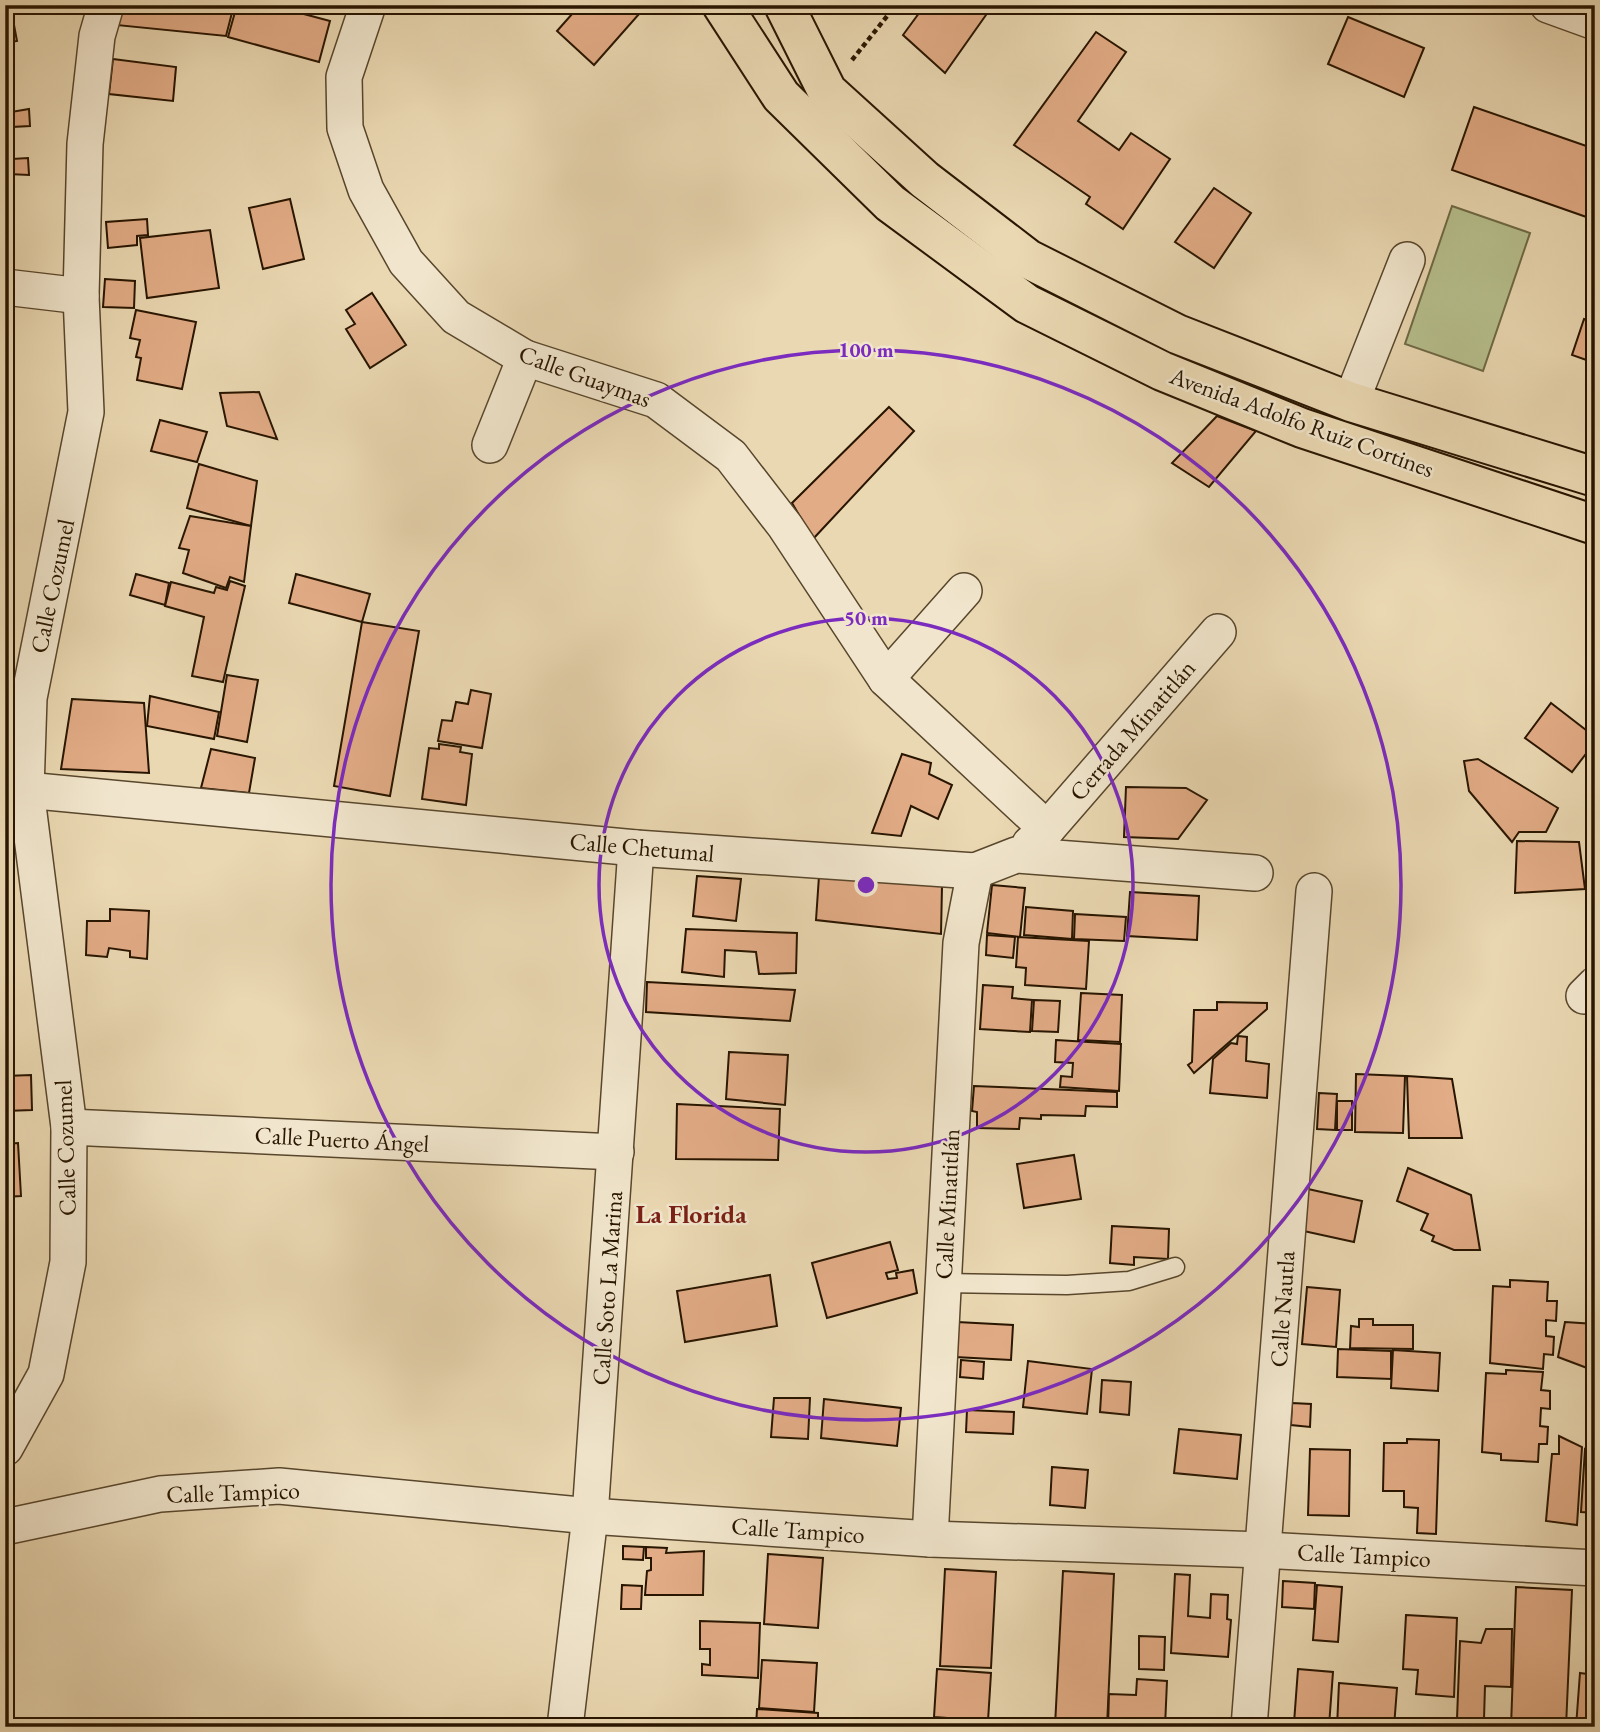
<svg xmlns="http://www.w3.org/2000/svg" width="1600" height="1732" viewBox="0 0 1600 1732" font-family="'EB Garamond',serif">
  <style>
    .green { fill: #b6bf8d; stroke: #6f6a46; stroke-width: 2 }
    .building { fill: #e2ac86; stroke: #281500; stroke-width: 2 }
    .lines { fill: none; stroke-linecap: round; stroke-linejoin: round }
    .lane-casing { stroke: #58462c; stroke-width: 21 }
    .street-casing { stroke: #58462c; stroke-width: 38 }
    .primary-casing { stroke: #281500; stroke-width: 42 }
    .path { stroke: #281500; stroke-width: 4.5; stroke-dasharray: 5 3.5; stroke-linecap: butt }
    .lane { stroke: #f1e6cd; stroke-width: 18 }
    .street { stroke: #f1e6cd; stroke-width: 35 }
    .primary { stroke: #ead8b2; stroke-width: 38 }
    .ring { fill: none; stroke: #7b2cbf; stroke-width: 3.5 }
    .labels { text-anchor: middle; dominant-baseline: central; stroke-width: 5; stroke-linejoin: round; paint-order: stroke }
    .street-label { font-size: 24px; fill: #281500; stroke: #f1e6cd }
    .neighbourhood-label { font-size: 26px; font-weight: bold; fill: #7a1f14; stroke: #f1e6cd }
    .centre { fill: #7b2cbf; stroke: #f1e6cd; stroke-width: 3.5 }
    .ring-label { font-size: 21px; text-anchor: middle; font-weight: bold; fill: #7b2cbf; stroke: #f1e6cd; stroke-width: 5; stroke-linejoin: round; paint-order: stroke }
  </style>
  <rect width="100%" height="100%" fill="#ead8b2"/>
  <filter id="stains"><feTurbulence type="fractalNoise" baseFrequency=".00286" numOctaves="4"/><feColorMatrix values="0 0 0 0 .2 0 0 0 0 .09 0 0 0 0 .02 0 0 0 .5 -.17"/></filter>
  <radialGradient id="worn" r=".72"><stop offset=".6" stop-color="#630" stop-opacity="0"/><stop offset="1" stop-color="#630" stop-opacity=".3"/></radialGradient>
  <polygon class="green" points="1452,206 1530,233 1483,371 1405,344"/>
  <g class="building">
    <polygon points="122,5 234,5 226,36 116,25"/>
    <polygon points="237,5 270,5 330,21 319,62 228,37"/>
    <polygon points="580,5 647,5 594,65 557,31"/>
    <polygon points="925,5 993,5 945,73 903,35"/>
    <polygon points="1359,5 1382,5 1379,14"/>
    <polygon points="11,9 17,41 5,43 5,10"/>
    <polygon points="1348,17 1424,48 1404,97 1328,64"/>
    <polygon points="1096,32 1126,52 1078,121 1119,150 1131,133 1170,159 1123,229 1086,204 1090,197 1014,145"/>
    <polygon points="113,59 176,67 173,101 109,94"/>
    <polygon points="1474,107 1595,149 1595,220 1452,170"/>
    <polygon points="29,109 30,126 12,127 12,159 28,158 29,175 8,174 5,183 5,113"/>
    <polygon points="1214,188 1251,213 1214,268 1175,242"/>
    <polygon points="290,199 304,259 263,269 249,208"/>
    <polygon points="147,219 148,235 137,236 137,245 108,248 106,222"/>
    <polygon points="210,230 219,288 147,298 140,238"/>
    <polygon points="105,279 135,281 134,308 103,307"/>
    <polygon points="372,293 406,345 370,368 346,329 355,324 346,310"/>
    <polygon points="136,310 196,322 182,389 137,380 141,358 136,357 140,340 130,338"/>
    <polygon points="1584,319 1595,323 1595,363 1572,355"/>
    <polygon points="259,392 277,439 227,426 220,393"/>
    <polygon points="889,407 914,431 813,539 792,503"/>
    <polygon points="1217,416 1256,431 1209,487 1172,463"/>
    <polygon points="160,420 207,432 197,462 151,451"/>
    <polygon points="199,464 257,481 251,526 187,508"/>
    <polygon points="190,516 251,526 244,582 230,577 226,588 183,573 189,550 179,548"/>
    <polygon points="136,574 169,583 165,605 130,595"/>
    <polygon points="296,574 370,594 362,622 289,603"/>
    <polygon points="230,581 245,586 223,682 192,676 204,617 165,606 171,582 214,593 216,587 227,590"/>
    <polygon points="362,622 419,631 390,796 334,786"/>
    <polygon points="227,675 258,680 247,742 217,736"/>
    <polygon points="471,690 491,694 482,748 438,741 442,720 452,721 456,702 468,704"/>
    <polygon points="150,696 219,712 214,739 147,726"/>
    <polygon points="72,699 144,703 149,773 61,769"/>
    <polygon points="1551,703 1595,737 1595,742 1572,772 1525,738"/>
    <polygon points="439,744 461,747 460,752 472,754 466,805 422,799 429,748 439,749"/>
    <polygon points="211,749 255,758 249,793 201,788"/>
    <polygon points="902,754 931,763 929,774 952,785 938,819 911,806 901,836 872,833"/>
    <polygon points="1478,759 1558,808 1546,832 1519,832 1512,842 1469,791 1464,761"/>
    <polygon points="1126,787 1186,788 1207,800 1178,839 1124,837"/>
    <polygon points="1517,841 1579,842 1585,889 1515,893"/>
    <polygon points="697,876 741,879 736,921 693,916"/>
    <polygon points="819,876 942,886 941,934 816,920"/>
    <polygon points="992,885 1025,888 1020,937 987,933"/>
    <polygon points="7,892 10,961 5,961 5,893"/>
    <polygon points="1130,892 1199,896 1197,940 1127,936"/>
    <polygon points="1026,907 1073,911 1072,939 1024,935"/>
    <polygon points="110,909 149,911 147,959 130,957 130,951 109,948 107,957 86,955 87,921 110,921"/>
    <polygon points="1075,914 1126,917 1124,941 1074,939"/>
    <polygon points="686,929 797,933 796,973 759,974 756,952 725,950 724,977 682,972"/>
    <polygon points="987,935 1015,937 1013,958 986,955"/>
    <polygon points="1018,937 1089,941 1086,989 1025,985 1026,968 1016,967"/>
    <polygon points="647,982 795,990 790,1021 646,1012"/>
    <polygon points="983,985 1013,987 1012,998 1032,1000 1030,1032 980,1029"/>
    <polygon points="1081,993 1122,995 1120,1042 1078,1040"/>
    <polygon points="1034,1000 1060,1001 1058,1032 1032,1031"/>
    <polygon points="1217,1002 1267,1003 1267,1009 1194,1073 1188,1065 1192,1062 1194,1010 1217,1010"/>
    <polygon points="1238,1036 1247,1037 1246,1061 1269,1064 1267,1098 1210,1093 1213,1059 1231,1043 1237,1044"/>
    <polygon points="1056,1040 1121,1044 1119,1091 1060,1087 1061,1076 1072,1077 1073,1063 1055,1062"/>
    <polygon points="729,1052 788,1055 785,1105 726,1099"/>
    <polygon points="1356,1074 1405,1076 1403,1133 1355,1132"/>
    <polygon points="31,1075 32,1110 5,1111 5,1076"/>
    <polygon points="1407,1076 1452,1079 1462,1138 1409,1138"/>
    <polygon points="974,1086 1117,1092 1117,1107 1086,1106 1085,1116 1041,1115 1041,1119 1020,1118 1019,1129 977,1128 977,1112 972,1111"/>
    <polygon points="1319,1093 1337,1094 1335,1130 1317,1129"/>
    <rect x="1337" y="1101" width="15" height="29"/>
    <polygon points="677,1104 780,1109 778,1160 676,1159"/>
    <polygon points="18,1143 21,1196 5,1197 5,1144"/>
    <polygon points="1074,1155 1081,1199 1024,1208 1017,1164"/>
    <polygon points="1408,1168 1471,1195 1480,1250 1454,1250 1432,1241 1434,1236 1421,1230 1428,1214 1397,1201"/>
    <polygon points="1308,1189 1362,1201 1354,1242 1299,1230"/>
    <polygon points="1112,1226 1169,1229 1168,1259 1134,1257 1134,1265 1110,1263"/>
    <polygon points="890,1242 898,1270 886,1273 888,1279 897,1278 896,1273 913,1270 917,1293 827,1318 812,1263"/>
    <polygon points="770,1275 777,1326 685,1342 677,1291"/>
    <polygon points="1510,1280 1548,1282 1547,1301 1557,1301 1556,1321 1546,1320 1546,1336 1554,1337 1553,1355 1544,1354 1543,1369 1490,1363 1493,1286 1510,1287"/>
    <polygon points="1307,1287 1340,1290 1336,1347 1302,1344"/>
    <polygon points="1359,1319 1373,1319 1373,1325 1413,1325 1413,1349 1350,1348 1351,1326 1359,1327"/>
    <polygon points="957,1322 1013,1325 1011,1360 955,1357"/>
    <polygon points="1565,1322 1595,1324 1595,1371 1558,1357"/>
    <polygon points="1338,1349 1391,1351 1391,1379 1337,1377"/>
    <polygon points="1393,1350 1440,1353 1438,1391 1391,1388"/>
    <polygon points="961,1360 984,1362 983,1379 960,1377"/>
    <polygon points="1028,1361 1092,1369 1087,1414 1023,1407"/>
    <polygon points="1506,1370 1543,1372 1541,1390 1550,1391 1550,1409 1541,1408 1540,1426 1548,1427 1547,1444 1539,1444 1538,1462 1501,1460 1501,1454 1482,1452 1486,1373 1506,1374"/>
    <polygon points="1102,1380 1131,1382 1129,1415 1100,1412"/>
    <polygon points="774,1398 810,1398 808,1439 771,1437"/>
    <polygon points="824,1399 901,1408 897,1446 821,1438"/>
    <polygon points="1292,1403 1311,1404 1310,1427 1291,1425"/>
    <polygon points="967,1410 1014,1412 1013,1434 966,1432"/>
    <polygon points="1179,1429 1241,1435 1237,1479 1174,1473"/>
    <polygon points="1559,1436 1582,1447 1577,1525 1546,1521 1552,1454 1559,1454"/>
    <polygon points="1407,1439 1439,1440 1436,1534 1417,1533 1418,1508 1404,1507 1404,1491 1383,1491 1384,1443 1407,1443"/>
    <polygon points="1310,1449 1350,1450 1349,1516 1308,1515"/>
    <polygon points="1585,1449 1595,1454 1595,1513 1581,1512"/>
    <polygon points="1052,1467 1088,1470 1085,1508 1050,1505"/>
    <polygon points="623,1546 644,1547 643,1560 623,1559"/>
    <polygon points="646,1547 667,1548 666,1553 704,1551 703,1595 645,1595 647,1571 651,1570 651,1558 646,1558"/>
    <polygon points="768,1554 823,1558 818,1628 764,1624"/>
    <polygon points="945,1569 996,1572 991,1668 940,1666"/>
    <polygon points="1063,1571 1114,1574 1107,1727 1055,1726"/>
    <polygon points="1175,1574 1190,1575 1188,1616 1210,1618 1211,1594 1228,1595 1227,1619 1231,1620 1228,1657 1171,1653"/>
    <polygon points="1283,1581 1315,1583 1314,1609 1282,1607"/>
    <polygon points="622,1585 642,1586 641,1609 621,1609"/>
    <polygon points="1317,1585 1342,1587 1338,1642 1313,1640"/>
    <polygon points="1516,1587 1572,1590 1566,1727 1511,1727"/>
    <polygon points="1406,1615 1457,1618 1454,1697 1416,1694 1418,1670 1403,1669"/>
    <polygon points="700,1621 760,1623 758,1678 702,1675 702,1664 710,1665 710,1649 700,1649"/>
    <polygon points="1486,1629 1512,1629 1511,1687 1485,1686 1484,1719 1457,1719 1460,1641 1481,1643"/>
    <polygon points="1139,1636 1165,1637 1164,1670 1139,1669"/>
    <polygon points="762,1660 817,1663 814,1712 759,1708"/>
    <polygon points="937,1669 991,1673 988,1721 934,1717"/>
    <polygon points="1298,1669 1333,1672 1329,1726 1294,1723"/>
    <polygon points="1580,1673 1595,1675 1595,1727 1576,1727"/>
    <polygon points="1137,1679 1167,1681 1165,1727 1108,1727 1109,1694 1136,1695"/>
    <polygon points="1339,1683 1397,1688 1394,1727 1337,1727"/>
    <polygon points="757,1709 818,1713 818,1727 756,1727"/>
    <polygon points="934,1720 961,1723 960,1727 933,1727"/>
    <polygon points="990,1722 1044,1726 1044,1727 990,1727"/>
  </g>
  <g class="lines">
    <defs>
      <polyline id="lane" points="943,1283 1067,1285 1129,1281 1175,1267"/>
      <g id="street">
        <polyline points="368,5 344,77 345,128 366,190 406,262 456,317 525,358 656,400 731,456 785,526 886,679 1047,829"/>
        <polyline points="1548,5 1595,22"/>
        <polyline points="5,287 81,296"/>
        <polyline points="1351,402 1407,260"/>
        <polyline points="490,445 525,358"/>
        <polyline points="886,679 964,591"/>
        <polyline points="26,790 636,848 975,871 1016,855 1255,873"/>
        <polyline points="1030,844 1047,829 1218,632"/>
        <polyline points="1584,996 1595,985"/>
        <polyline points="69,1127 616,1152"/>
        <polyline points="5,1448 46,1374 68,1262 69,1127 26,790 29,698 86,412 81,296 85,144 97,36 106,5"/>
        <polyline points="5,1527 160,1494 279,1486 590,1516 930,1539 1263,1550 1595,1568"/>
        <polyline points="930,1539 961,943 975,871"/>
        <polyline points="565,1727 590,1516 636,848"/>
        <polyline points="1249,1727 1314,891"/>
      </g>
      <g id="primary">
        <polyline points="722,5 781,96 890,203 1027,304 1162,371 1302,428 1595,525"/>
        <polyline points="784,5 827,91 925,180 1028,259 1177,334 1351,402 1595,477"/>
      </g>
    </defs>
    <use href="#lane" class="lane-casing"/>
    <use href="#street" class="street-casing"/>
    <use href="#primary" class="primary-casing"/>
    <polyline class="path" points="852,60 896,5"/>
    <use href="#lane" class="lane"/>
    <use href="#street" class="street"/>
    <use href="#primary" class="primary"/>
  </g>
  <g class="ring">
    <circle cx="866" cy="885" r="267"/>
    <circle cx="866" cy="885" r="535"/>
  </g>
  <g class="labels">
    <g class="street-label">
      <text transform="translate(585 376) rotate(20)">Calle Guaymas</text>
      <text transform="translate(1302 422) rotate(20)">Avenida Adolfo Ruiz Cortines</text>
      <text transform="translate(52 586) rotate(-78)">Calle Cozumel</text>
      <text transform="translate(1132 730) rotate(-49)">Cerrada Minatitlán</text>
      <text transform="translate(642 847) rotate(5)">Calle Chetumal</text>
      <text transform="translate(342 1139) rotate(3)">Calle Puerto Ángel</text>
      <text transform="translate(65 1148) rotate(-92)">Calle Cozumel</text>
      <text transform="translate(947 1204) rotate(-87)">Calle Minatitlán</text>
      <text transform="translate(607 1288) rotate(-86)">Calle Soto La Marina</text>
      <text transform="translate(1282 1309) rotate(-86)">Calle Nautla</text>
      <text transform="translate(233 1492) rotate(-2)">Calle Tampico</text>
      <text transform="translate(798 1530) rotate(4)">Calle Tampico</text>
      <text transform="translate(1364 1555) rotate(3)">Calle Tampico</text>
    </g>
    <g class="neighbourhood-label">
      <text x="691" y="1214">La Florida</text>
    </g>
  </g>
  <circle cx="866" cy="885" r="10" class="centre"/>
  <g class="ring-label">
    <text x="866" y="357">100 m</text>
    <text x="866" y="625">50 m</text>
  </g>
  <rect width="1600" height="1732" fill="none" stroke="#ead8b2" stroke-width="28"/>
  <rect x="7" y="7" width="1586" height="1718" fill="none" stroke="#281500" stroke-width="3.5"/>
  <rect x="14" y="14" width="1572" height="1704" fill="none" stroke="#281500" stroke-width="2"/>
  <rect width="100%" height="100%" filter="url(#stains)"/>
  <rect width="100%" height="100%" fill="url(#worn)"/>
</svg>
